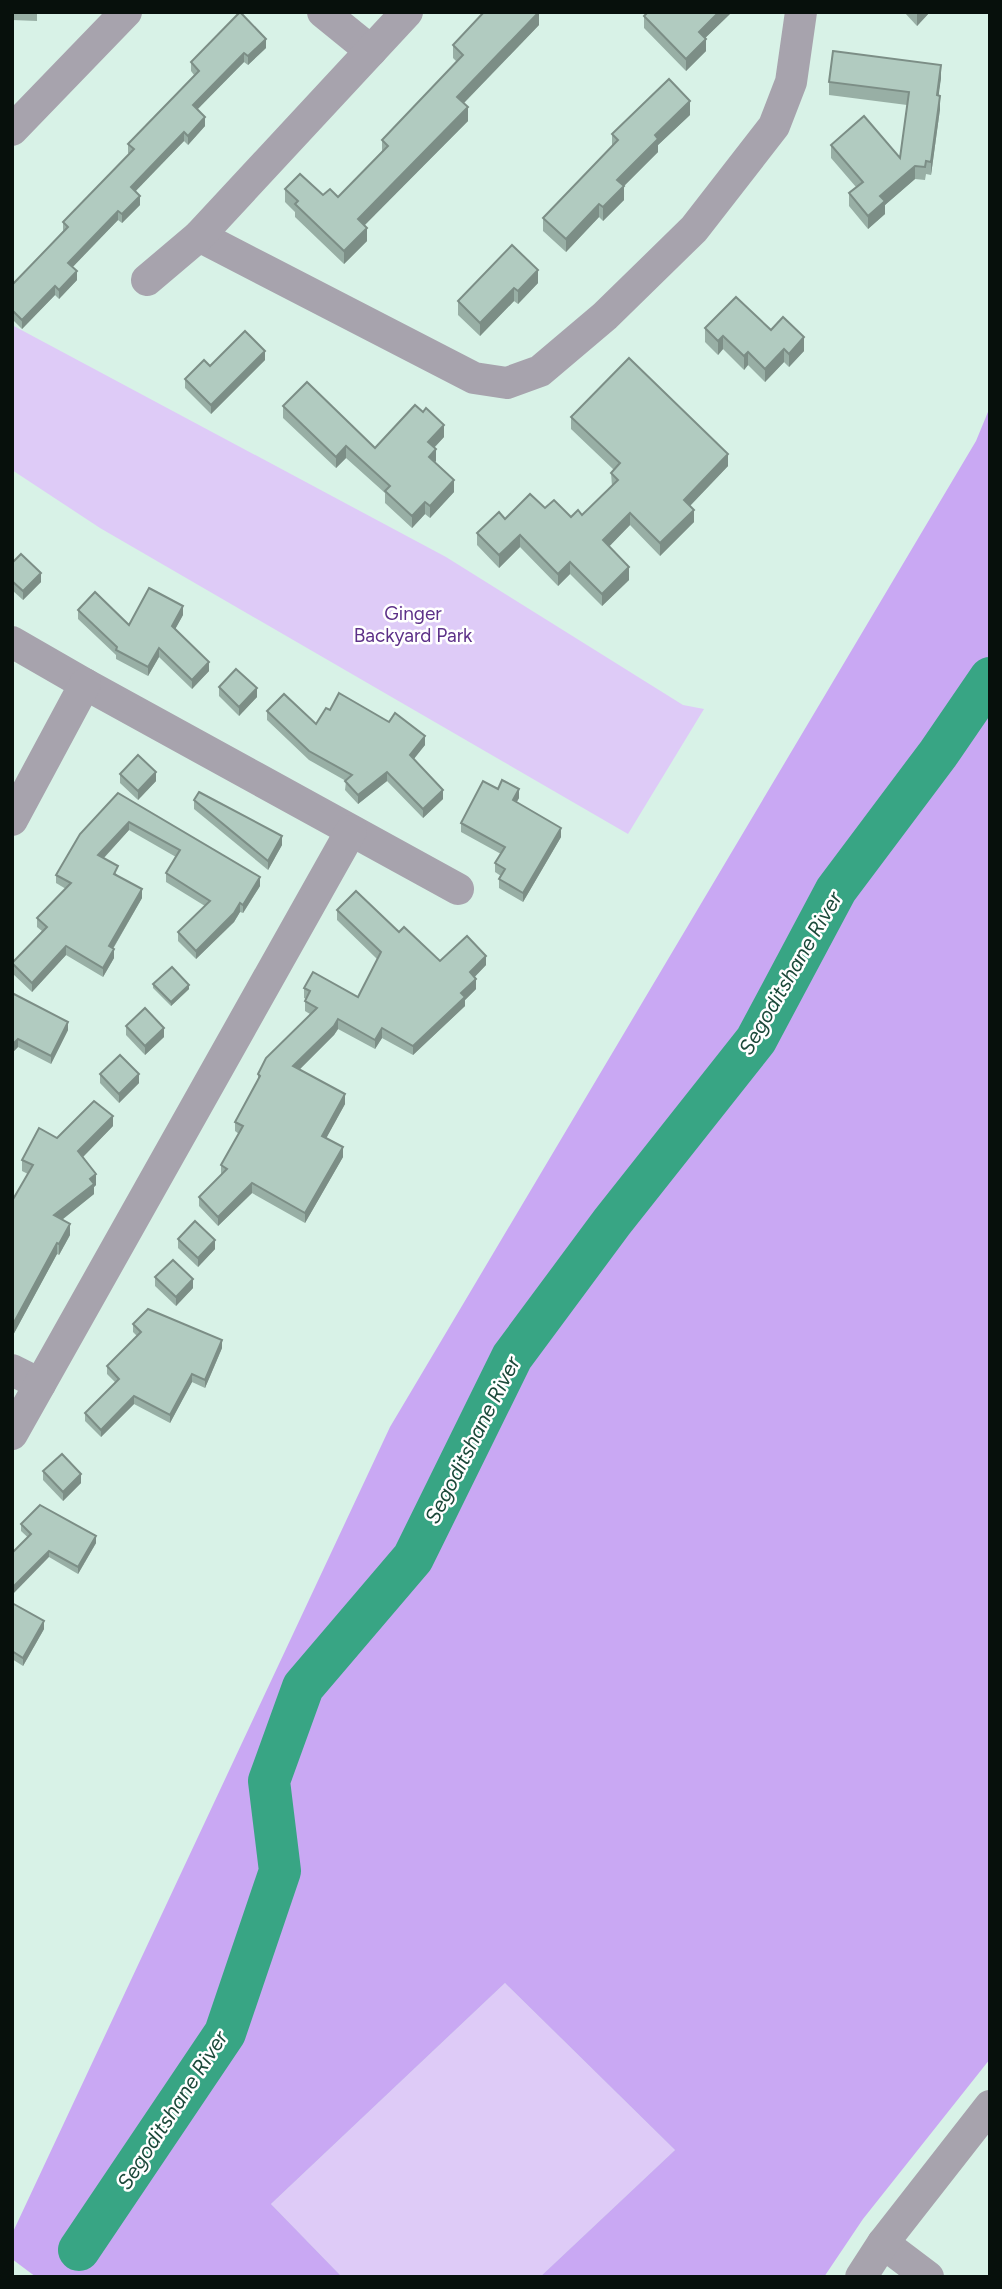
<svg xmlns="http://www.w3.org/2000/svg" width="1002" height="2289" viewBox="0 0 1002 2289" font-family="Figtree,sans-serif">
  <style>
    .green { fill: #decbf7 }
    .forest { fill: #c9a8f3 }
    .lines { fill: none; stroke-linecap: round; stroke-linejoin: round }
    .river { stroke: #38a584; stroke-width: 42 }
    .minor { stroke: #a7a3ad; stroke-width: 32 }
    .wall { fill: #98afa5 }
    .shaded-wall { fill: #7c8e86 }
    .building { fill: #b1cbc0; stroke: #7c8e86; stroke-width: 2 }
    .labels { text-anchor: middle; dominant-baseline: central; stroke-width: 5; stroke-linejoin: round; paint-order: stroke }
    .park-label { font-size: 19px; fill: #5d3188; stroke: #fff }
    .water-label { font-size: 21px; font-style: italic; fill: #1c493a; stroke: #fff }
  </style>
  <rect width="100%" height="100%" fill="#d8f2e7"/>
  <g class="green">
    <polygon points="12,325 446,557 683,705 704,709 628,834 100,528 12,470"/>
    <polygon points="505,1983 675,2150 540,2277 342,2277 271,2204"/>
  </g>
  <polygon class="forest" points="990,407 990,2059 863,2219 824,2277 540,2277 675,2150 505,1983 271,2204 342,2277 36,2277 12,2259 12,2234 390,1427 976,441"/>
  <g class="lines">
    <polyline class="river" points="79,2250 225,2033 280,1871 269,1781 303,1687 413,1558 512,1357 612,1222 756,1040 836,890 938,754 990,678"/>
    <g class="minor">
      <polyline points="323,12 371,51"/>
      <polyline points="12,130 126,12"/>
      <polyline points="199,236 474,378 507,383 540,371 605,316 694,229 774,126 791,82 801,12"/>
      <polyline points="147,280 199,236 407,12"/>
      <polyline points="12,642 85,684 458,889"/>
      <polyline points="12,820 85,684"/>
      <polyline points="12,1370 40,1384"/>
      <polyline points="12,1434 351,831"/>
      <polyline points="883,2243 928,2277"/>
      <polyline points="861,2277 883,2243 990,2106"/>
    </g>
  </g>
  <g class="wall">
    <polygon points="12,12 37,12 37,21 12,20"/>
    <polygon points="648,12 732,12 705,38 706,51 686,71 644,28 644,16"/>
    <polygon points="904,12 930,12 917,26"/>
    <polygon points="539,25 464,103 468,121 364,225 367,241 344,264 295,217 295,212 285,202 285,189 338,197 382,151 382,140 457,62 453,58 453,45"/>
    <polygon points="266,48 248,65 244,62 197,109 205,126 188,145 184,141 135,191 140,205 122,223 118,220 72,267 77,280 59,299 55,295 22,329 12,319 12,285 63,231 63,222 129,154 128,153 128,144 194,75 191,71 191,62"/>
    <polygon points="941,78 938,95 940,109 931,175 926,174 925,180 915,179 885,205 885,214 868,229 849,206 849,193 856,187 831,158 831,145 900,158 907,105 829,95 829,82"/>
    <polygon points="690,115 658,145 658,152 624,186 624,200 603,221 599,217 566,252 543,231 543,218 612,146 612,134"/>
    <polygon points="538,270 538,283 518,304 514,301 480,336 458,315 458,301"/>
    <polygon points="705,328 771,330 804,351 789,367 784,362 765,382 748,365 744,370 723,349 718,355 705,342"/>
    <polygon points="265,360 211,414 185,388 185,379 210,366"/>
    <polygon points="283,406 375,448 444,437 434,448 436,461 435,462 454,492 430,518 425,514 412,528 385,503 385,493 346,458 336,468 283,418"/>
    <polygon points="571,417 728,466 690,506 694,522 660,556 630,525 609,546 629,580 602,606 570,574 558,586 520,547 499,568 477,545 477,533 505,519 545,508 571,517 582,515 612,486 611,473 614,470 571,429"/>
    <polygon points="12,563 41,582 23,600 12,590"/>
    <polygon points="78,610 129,625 183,615 175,629 209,671 192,689 159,657 148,676 116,659 116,655 78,619"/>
    <polygon points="219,687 257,697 239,716 219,696"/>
    <polygon points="330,710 425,745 413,759 443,799 423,818 387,781 358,804 345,790 346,781 309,760 267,720 267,711 316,724"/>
    <polygon points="120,774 156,781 138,800 120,783"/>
    <polygon points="498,789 519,798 516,802 561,837 523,902 499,888 499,879 501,876 495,872 495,863 501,854 461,832 461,823"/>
    <polygon points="118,793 260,886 243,913 240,912 234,922 196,959 178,941 178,932 205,906 166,882 166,873 176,857 129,830 104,858 118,876 142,898 113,949 114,958 103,977 66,955 32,992 12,973 12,963 42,931 37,927 37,918 66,889 56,883 56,875"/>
    <polygon points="194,800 282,845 268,870 194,809"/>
    <polygon points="337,910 399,932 440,961 486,965 474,977 476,989 465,1000 465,1006 413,1055 382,1038 375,1049 338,1029 334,1035 299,1070 345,1104 326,1138 343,1157 305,1223 252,1193 218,1226 199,1206 199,1197 221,1175 221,1165 239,1134 235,1131 235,1122 258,1080 258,1074 310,1014 305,1011 305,1001 306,999 304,998 304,988 358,997 377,959 337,920"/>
    <polygon points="153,984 189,989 171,1006 153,988"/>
    <polygon points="12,993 68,1030 51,1064 18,1047 12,1053"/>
    <polygon points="126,1026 164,1037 145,1055 126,1035"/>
    <polygon points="100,1074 139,1083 119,1103 100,1083"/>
    <polygon points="113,1126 83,1157 96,1185 94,1187 94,1194 62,1220 70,1235 59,1255 57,1254 12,1337 12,1201 28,1174 22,1171 22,1160 57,1138"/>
    <polygon points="178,1239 215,1249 198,1267 178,1248"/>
    <polygon points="155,1277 193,1288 176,1306 155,1286"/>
    <polygon points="133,1324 222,1348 205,1388 192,1382 170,1423 134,1404 101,1437 85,1421 85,1413 116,1383 107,1374 107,1366 137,1336 133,1332"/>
    <polygon points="43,1471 81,1483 63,1501 43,1480"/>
    <polygon points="21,1524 96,1543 78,1574 49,1557 21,1531"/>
    <polygon points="12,1603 44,1629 23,1666 12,1659"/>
  </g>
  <g class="shaded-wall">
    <polygon points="539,12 539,25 457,110 457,97"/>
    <polygon points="719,12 732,12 699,44 699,32"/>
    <polygon points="917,12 930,12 917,26"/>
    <polygon points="266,39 266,48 248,65 248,56"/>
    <polygon points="706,39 706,51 686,71 686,59"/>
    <polygon points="244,53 244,62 193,114 193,105"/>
    <polygon points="941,65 941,78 937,108 937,95"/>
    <polygon points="940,96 940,109 931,175 931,162"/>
    <polygon points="690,101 690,115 658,145 658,152 624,186 624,200 603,221 603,207 617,180 655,135"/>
    <polygon points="468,107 468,121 358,232 358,219"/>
    <polygon points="205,117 205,126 188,145 188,136"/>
    <polygon points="184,132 184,141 131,196 131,187"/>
    <polygon points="915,166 915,179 885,205 885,214 868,229 868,216 880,196"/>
    <polygon points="140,196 140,205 122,223 122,214"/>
    <polygon points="599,204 599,217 566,252 566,239"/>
    <polygon points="118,211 118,220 68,272 68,263"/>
    <polygon points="367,228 367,241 344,264 344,251"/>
    <polygon points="538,270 538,283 518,304 518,291"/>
    <polygon points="77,271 77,280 59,299 59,290"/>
    <polygon points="55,286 55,295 22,329 22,320"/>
    <polygon points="514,288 514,301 480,336 480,323"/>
    <polygon points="723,336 723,349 718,355 718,341"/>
    <polygon points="804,337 804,351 789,367 789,354"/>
    <polygon points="784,349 784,362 765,382 765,369"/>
    <polygon points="265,351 265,360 211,414 211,405"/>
    <polygon points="748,352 748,365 744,370 744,356"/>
    <polygon points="444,425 444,437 428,454 428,442"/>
    <polygon points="346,446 346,458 336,468 336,457"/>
    <polygon points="436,449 436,461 429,469 429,457"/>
    <polygon points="728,454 728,466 684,512 684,500"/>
    <polygon points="454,480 454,492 430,518 430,506"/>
    <polygon points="425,502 425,514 412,528 412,516"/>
    <polygon points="694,510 694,522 660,556 660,543"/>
    <polygon points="630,513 630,525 603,553 603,540"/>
    <polygon points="520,535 520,547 499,568 499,555"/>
    <polygon points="570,562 570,574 558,586 558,574"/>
    <polygon points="629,567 629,580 602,606 602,594"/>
    <polygon points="41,573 41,582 23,600 23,591"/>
    <polygon points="183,606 183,615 172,635 172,626"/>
    <polygon points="159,648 159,657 148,676 148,667"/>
    <polygon points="209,662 209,671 192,689 192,680"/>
    <polygon points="257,688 257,697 239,716 239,707"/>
    <polygon points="425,736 425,745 410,764 410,755"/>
    <polygon points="156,772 156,781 138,800 138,791"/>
    <polygon points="387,772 387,781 358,804 358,795"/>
    <polygon points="519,789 519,798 513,809 513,800"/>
    <polygon points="443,790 443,799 423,818 423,809"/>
    <polygon points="129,822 129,830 98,864 98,855"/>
    <polygon points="561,828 561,837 523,902 523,893"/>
    <polygon points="282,836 282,845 268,870 268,861"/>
    <polygon points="260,877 260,886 243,913 243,905"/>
    <polygon points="142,889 142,898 109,955 109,946"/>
    <polygon points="240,903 240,912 234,922 196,959 196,951"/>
    <polygon points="66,946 66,955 32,992 32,983"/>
    <polygon points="114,949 114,958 103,977 103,968"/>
    <polygon points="486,956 486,965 470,982 470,972"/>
    <polygon points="476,979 476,989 465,1000 465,1006 413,1055 413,1046 461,993"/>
    <polygon points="189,985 189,989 171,1006 171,1002"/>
    <polygon points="338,1019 338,1029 334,1035 293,1076 293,1066"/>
    <polygon points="68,1022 68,1030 51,1064 51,1056"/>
    <polygon points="164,1028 164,1037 145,1055 145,1046"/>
    <polygon points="382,1028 382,1038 375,1049 375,1040"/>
    <polygon points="18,1039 18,1047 12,1053 12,1045"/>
    <polygon points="139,1074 139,1083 119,1103 119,1094"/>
    <polygon points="345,1094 345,1104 322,1146 322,1136"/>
    <polygon points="113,1116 113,1126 78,1162 78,1151"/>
    <polygon points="343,1147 343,1157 305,1223 305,1213"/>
    <polygon points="96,1174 96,1185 94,1187 94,1194 54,1226 54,1215"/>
    <polygon points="252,1183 252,1193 218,1226 218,1217"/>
    <polygon points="70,1224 70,1235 59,1255 59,1244"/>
    <polygon points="215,1240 215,1249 198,1267 198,1258"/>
    <polygon points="57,1243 57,1254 12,1337 12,1326"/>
    <polygon points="193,1279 193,1288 176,1306 176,1297"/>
    <polygon points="222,1340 222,1348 205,1388 205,1380"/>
    <polygon points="192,1374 192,1382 170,1423 170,1415"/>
    <polygon points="134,1396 134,1404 101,1437 101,1430"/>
    <polygon points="81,1474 81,1483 63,1501 63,1492"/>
    <polygon points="96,1536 96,1543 78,1574 78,1567"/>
    <polygon points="49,1551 49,1557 12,1595 12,1588"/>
    <polygon points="44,1621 44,1629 23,1666 23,1658"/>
  </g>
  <g class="building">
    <polygon points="240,12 266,39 248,56 244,53 193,105 205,117 188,136 184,132 131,187 140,196 122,214 118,211 68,263 77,271 59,290 55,286 22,320 12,310 12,285 68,227 63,222 134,149 128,144 199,71 191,62"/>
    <polygon points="484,12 539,12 457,97 468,107 358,219 367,228 344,251 295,204 298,201 285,189 300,174 323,195 330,189 338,197 388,146 382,140 463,55 453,45"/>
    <polygon points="648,12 719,12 699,32 706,39 686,59 644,16"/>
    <polygon points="833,51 941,65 937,95 940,96 931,162 926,161 925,167 915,166 880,196 885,201 868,216 849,193 863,182 831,145 864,116 900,158 909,92 829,82"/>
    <polygon points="669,79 690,101 655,135 658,139 617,180 624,186 603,207 599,204 566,239 543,218 618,140 612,134"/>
    <polygon points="512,245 538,270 518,291 514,288 480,323 458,301"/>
    <polygon points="736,297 771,330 783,317 804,337 789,354 784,349 765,369 748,352 744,356 723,336 718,341 705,328"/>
    <polygon points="245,331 265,351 211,405 185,379 204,360 210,366"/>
    <polygon points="629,358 728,454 684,500 694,510 660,543 630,513 603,540 629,567 602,594 570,562 558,574 520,535 499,555 477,533 499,512 505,519 530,494 545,508 554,500 571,517 578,510 582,515 618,480 611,473 620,463 571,417"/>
    <polygon points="307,382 375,448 415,405 423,412 426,408 444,425 428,442 436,449 429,457 454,480 430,506 425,502 412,516 385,491 390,486 346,446 336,457 283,406"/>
    <polygon points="21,554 41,573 23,591 12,581 12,563"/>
    <polygon points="149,588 183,606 172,626 209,662 192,680 159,648 148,667 116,650 117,647 78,610 95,592 129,625"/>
    <polygon points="236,669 257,688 239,707 219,687"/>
    <polygon points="339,693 389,722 395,713 425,736 410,755 443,790 423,809 387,772 358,795 345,781 352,775 309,751 267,711 284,694 316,724 326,708 330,710"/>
    <polygon points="138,755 156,772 138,791 120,774"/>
    <polygon points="502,780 519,789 513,800 561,828 523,893 499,879 505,869 495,863 505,847 461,823 483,781 498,789"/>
    <polygon points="199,792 282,836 268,861 194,800"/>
    <polygon points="118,793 260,877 243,905 240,903 234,913 196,951 178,932 210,901 166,873 180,850 129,822 98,855 118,866 114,874 142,889 109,946 114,949 103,968 66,946 32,983 12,963 47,927 37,918 71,883 56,875 80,834"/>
    <polygon points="356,891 399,932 404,927 440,961 467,936 486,956 470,972 476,979 461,993 465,997 413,1046 382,1028 375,1040 338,1019 334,1026 293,1066 345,1094 322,1136 343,1147 305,1213 252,1183 218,1217 199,1197 227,1169 221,1165 243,1126 235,1122 260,1076 258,1074 266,1058 317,1008 305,1001 310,991 304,988 313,972 358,997 381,952 337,910"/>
    <polygon points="172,967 189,985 171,1002 153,984"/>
    <polygon points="12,993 68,1022 51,1056 18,1039 12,1045"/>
    <polygon points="145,1008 164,1028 145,1046 126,1026"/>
    <polygon points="120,1055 139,1074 119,1094 100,1074"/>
    <polygon points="94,1101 113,1116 78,1151 96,1174 90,1179 94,1184 54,1215 70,1224 59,1244 57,1243 12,1326 12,1201 33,1165 22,1160 39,1128 57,1138"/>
    <polygon points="195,1221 215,1240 198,1258 178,1239"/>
    <polygon points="173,1260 193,1279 176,1297 155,1277"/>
    <polygon points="148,1309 222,1340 205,1380 192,1374 170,1415 134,1396 101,1430 85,1413 119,1379 107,1366 141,1332 133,1324"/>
    <polygon points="62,1454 81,1474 63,1492 43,1471"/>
    <polygon points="40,1505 96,1536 78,1567 49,1551 12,1588 12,1553 31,1534 21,1524"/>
    <polygon points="12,1603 44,1621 23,1658 12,1651"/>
  </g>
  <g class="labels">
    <g class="park-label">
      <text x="413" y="613">Ginger<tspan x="413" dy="22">Backyard Park</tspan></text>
    </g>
    <g class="water-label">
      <text transform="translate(790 973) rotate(-60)">Segoditshane River</text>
      <text transform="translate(472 1440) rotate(-63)">Segoditshane River</text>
      <text transform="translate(172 2110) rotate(-57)">Segoditshane River</text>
    </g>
  </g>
  <rect width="1002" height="2289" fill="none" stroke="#07100c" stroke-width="28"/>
</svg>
